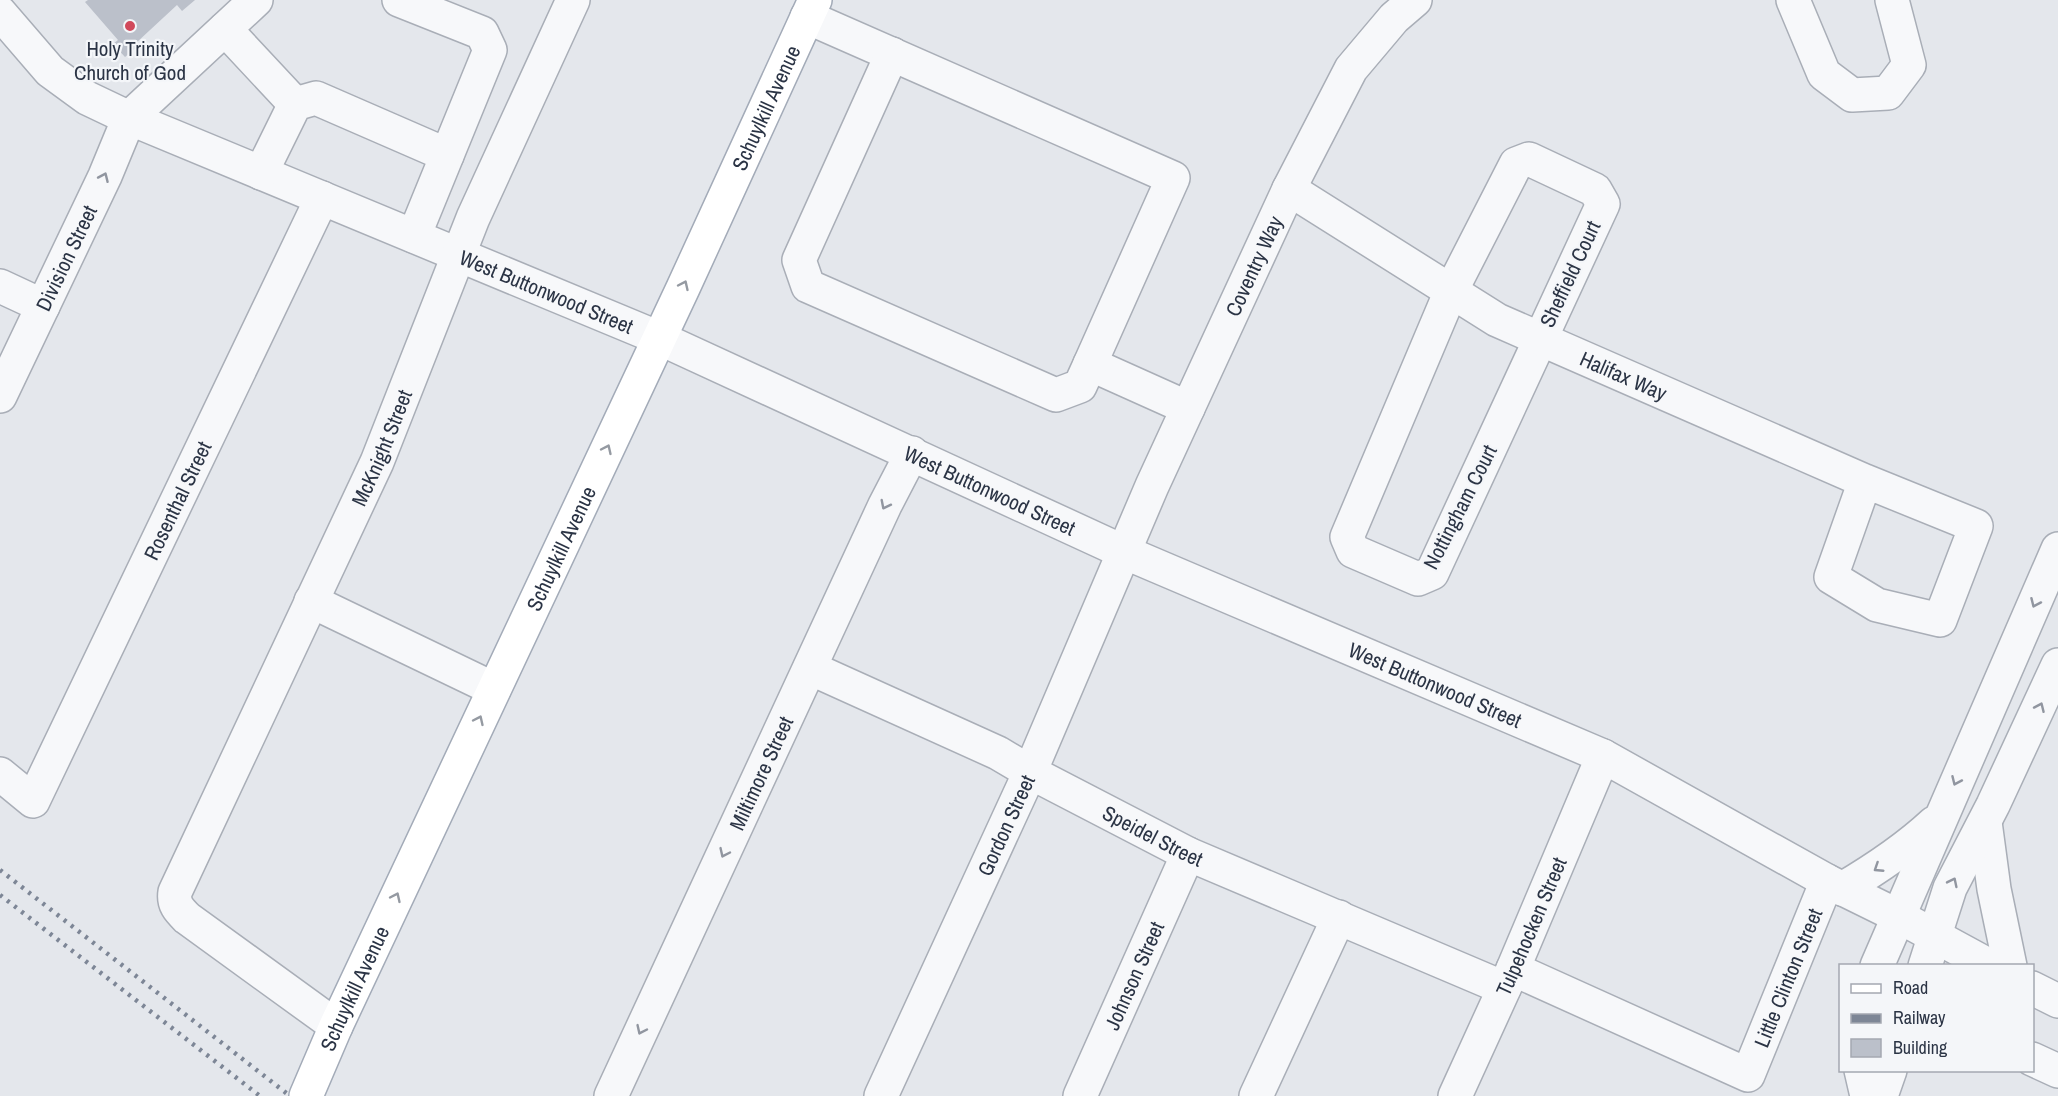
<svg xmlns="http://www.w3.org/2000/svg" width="2058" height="1096" viewBox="0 0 2058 1096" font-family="'Archivo Narrow',sans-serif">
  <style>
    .building { fill: #bbc0ca }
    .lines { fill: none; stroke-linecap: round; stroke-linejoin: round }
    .minor-casing { stroke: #a9aeb7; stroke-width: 36 }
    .major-casing { stroke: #a3abb8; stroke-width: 36 }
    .minor { stroke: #f7f8fa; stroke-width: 33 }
    .major { stroke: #fff; stroke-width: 33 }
    .rail { stroke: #7d8696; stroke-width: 4.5; stroke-dasharray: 3 6; stroke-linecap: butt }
    .oneway { stroke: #9196a0 }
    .oneway2 { stroke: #959aa2 }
    .poi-dot { fill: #d1495b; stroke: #f4f6f9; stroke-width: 2 }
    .labels { text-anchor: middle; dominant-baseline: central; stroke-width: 4.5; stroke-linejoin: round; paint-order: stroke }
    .poi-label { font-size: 21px; fill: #2b3445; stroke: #f4f6f9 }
    .street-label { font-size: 21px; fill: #2b3445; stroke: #f4f6f9 }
  </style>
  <rect width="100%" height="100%" fill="#e4e7ec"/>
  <polygon class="building" points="88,0 195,0 182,11 177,5 136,43 138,46 125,57 113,44 118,40 85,2"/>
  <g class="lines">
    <defs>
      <g id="minor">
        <polyline points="399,0 482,33 490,50 414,236"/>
        <polyline points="1793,0 1824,74 1852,95 1888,93 1909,65 1892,0"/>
        <path id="s1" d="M0 13 50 71 87 98 129 118 659 338 1124 552 1603 756 1827 881 1898 916 1990 966"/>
        <polyline points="807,17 1173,178 1090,364 1188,408"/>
        <polyline points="225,29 295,104"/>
        <polyline points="892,54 799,260 808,286 1056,395 1080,386 1090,364"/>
        <polygon points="1529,159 1595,190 1603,204 1432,573 1418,579 1353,551 1347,537 1451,291 1516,164"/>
        <polyline points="261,173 295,104 316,98 447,155"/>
        <path id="s2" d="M1289 189 1497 320 1865 481 1976 526 1940 620 1877 605 1831 577 1865 481"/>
        <polyline points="0,286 43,306"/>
        <path id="s3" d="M0 396 105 176 129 118 256 0"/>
        <polyline points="311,601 494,689"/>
        <path id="s4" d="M810 668 998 753 1030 772 1188 854 1504 988"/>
        <path id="s5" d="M0 774 33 801 322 198"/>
        <polyline points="1985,822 1994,889 2010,966"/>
        <path d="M1842 889C1876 869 1906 849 1934 823"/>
        <polyline points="1877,966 2058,549"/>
        <polyline points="1925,966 1950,888 1993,805 2058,665"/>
        <path id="s6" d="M1513 969 1748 1075 1827 881"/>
        <polyline points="2032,988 2058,1001"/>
        <path id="s7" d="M336 1026 187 918C179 910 173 904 175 892L377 462 473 218 573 0"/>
        <polyline points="2032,1059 2058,1071"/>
        <polyline points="1861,1070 1867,1096"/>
        <path id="s8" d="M611 1096 885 505 912 453"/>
        <path id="s9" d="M881 1096 1030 772 1152 486 1289 189 1351 69 1394 18 1415 0"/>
        <path id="s10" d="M1080 1096 1188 854"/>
        <polyline points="1256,1096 1339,917"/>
        <path id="s11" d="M1455 1096 1513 969 1603 756"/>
        <polyline points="1881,1096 1890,1070"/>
      </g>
      <g id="major">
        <path id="s12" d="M306 1096 336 1026 683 288 815 0"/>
      </g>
    </defs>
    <use href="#minor" class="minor-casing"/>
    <use href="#major" class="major-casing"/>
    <use href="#minor" class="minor"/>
    <use href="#major" class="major"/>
    <g class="rail">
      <polyline points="0,870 290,1096"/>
      <polyline points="0,895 260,1096"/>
    </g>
  </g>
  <defs><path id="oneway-chevron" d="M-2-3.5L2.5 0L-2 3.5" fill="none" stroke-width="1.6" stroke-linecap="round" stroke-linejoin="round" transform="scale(1.5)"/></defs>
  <g class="oneway">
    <use href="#oneway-chevron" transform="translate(104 177) rotate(-66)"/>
    <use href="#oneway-chevron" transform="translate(885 505) rotate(117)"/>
    <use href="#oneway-chevron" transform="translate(2035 603) rotate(114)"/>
    <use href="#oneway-chevron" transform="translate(2040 707) rotate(-66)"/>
    <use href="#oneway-chevron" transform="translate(1956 781) rotate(114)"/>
    <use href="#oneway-chevron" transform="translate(724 853) rotate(115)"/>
    <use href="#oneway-chevron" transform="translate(1878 868) rotate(147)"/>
    <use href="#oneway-chevron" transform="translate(1953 882) rotate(-64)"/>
    <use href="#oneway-chevron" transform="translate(641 1030) rotate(115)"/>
  </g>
  <g class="oneway2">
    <use href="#oneway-chevron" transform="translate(684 285) rotate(-65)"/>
    <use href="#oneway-chevron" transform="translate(607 449) rotate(-65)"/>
    <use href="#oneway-chevron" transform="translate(479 720) rotate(-65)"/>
    <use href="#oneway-chevron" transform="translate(396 897) rotate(-65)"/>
  </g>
  <circle class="poi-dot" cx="130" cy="26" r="6"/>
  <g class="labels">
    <g class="poi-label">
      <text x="130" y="48">Holy Trinity<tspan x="130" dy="24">Church of God</tspan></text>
    </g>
    <g class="street-label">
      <text stroke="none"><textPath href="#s12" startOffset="1090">Schuylkill Avenue</textPath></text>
      <text stroke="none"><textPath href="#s3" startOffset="153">Division Street</textPath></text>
      <text stroke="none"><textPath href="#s9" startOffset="910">Coventry Way</textPath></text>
      <text transform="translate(1570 274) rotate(-65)">Sheffield Court</text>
      <text stroke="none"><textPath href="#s1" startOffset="621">West Buttonwood Street</textPath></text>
      <text stroke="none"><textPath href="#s2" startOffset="384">Halifax Way</textPath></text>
      <text stroke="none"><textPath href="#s7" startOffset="704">McKnight Street</textPath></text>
      <text stroke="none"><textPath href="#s1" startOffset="1107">West Buttonwood Street</textPath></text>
      <text stroke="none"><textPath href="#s5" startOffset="376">Rosenthal Street</textPath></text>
      <text transform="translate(1460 507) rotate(-63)">Nottingham Court</text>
      <text stroke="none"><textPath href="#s12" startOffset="604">Schuylkill Avenue</textPath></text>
      <text stroke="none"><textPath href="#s1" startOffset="1593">West Buttonwood Street</textPath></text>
      <text stroke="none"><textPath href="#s8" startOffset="356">Miltimore Street</textPath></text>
      <text stroke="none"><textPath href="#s9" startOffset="298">Gordon Street</textPath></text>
      <text stroke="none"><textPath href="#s4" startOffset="382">Speidel Street</textPath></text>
      <text stroke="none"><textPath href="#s11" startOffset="186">Tulpehocken Street</textPath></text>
      <text stroke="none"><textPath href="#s10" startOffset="132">Johnson Street</textPath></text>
      <text stroke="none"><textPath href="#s6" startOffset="363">Little Clinton Street</textPath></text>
      <text stroke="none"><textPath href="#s12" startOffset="118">Schuylkill Avenue</textPath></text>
    </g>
  </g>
  <rect x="1839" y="964" width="195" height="108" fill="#f4f6f9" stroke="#a4a8b1" stroke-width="1.5"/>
  <rect x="1851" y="984" width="30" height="9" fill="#ffffff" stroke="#a4a8b1" stroke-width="1.5"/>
  <text x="1893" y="994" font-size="18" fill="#2b3445">Road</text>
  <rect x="1851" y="1014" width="30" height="9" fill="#7d8696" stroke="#a4a8b1" stroke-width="1.5"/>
  <text x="1893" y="1024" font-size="18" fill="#2b3445">Railway</text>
  <rect x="1851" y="1039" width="30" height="18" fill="#bbc0ca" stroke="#a4a8b1" stroke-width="1.5"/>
  <text x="1893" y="1054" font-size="18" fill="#2b3445">Building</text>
</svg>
